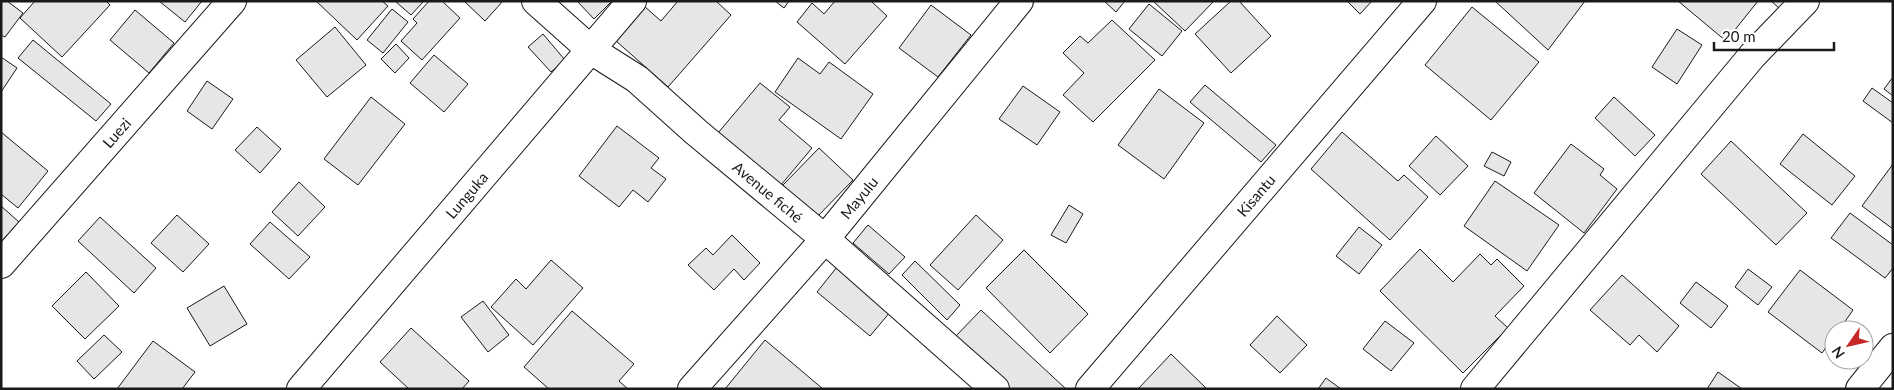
<svg xmlns="http://www.w3.org/2000/svg" width="1894" height="390" viewBox="0 0 1894 390" font-family="Lato,sans-serif">
  <style>
    .building { fill: #e6e6e6; stroke: #1a1a1a }
    .lines { fill: none; stroke-linecap: round; stroke-linejoin: round }
    .minor-casing { stroke: #1a1a1a; stroke-width: 30 }
    .minor { stroke: #fff; stroke-width: 28 }
    .labels { text-anchor: middle; dominant-baseline: central; stroke-width: 4; stroke-linejoin: round; paint-order: stroke }
    .street-label { font-size: 15px; fill: #1a1a1a; stroke: #fff }
  </style>
  <rect width="100%" height="100%" fill="#fff"/>
  <g class="building">
    <polygon points="1,1 7,1 23,13 5,37 1,35"/>
    <polygon points="35,1 106,1 110,5 62,57 20,18"/>
    <polygon points="159,1 202,1 185,22"/>
    <polygon points="316,1 382,1 388,6 357,40"/>
    <polygon points="395,1 424,1 411,15"/>
    <polygon points="429,1 442,1 460,18 422,60 401,41 417,23 413,19"/>
    <polygon points="464,1 503,1 485,21"/>
    <polygon points="577,1 612,1 594,19"/>
    <polygon points="678,1 716,1 731,15 668,87 615,40 644,6 661,21"/>
    <polygon points="775,1 789,1 784,8"/>
    <polygon points="835,1 871,1 887,16 845,64 797,22 812,3 824,14"/>
    <polygon points="1104,1 1125,1 1116,12"/>
    <polygon points="1153,1 1214,1 1185,31"/>
    <polygon points="1231,1 1239,1 1271,36 1231,73 1195,34"/>
    <polygon points="1347,1 1372,1 1360,14"/>
    <polygon points="1495,1 1585,1 1548,50"/>
    <polygon points="1678,1 1758,1 1726,41"/>
    <polygon points="1771,1 1787,1 1780,9"/>
    <polygon points="1149,4 1182,31 1162,56 1129,29"/>
    <polygon points="931,5 971,35 938,77 899,48"/>
    <polygon points="1472,7 1539,62 1491,120 1425,65"/>
    <polygon points="392,9 408,22 383,53 367,40"/>
    <polygon points="135,10 174,43 149,73 110,40"/>
    <polygon points="1112,20 1155,60 1093,122 1063,95 1084,73 1063,53 1080,36 1088,43"/>
    <polygon points="335,27 366,65 327,97 296,60"/>
    <polygon points="1677,29 1702,45 1677,84 1652,67"/>
    <polygon points="543,34 565,60 551,72 528,47"/>
    <polygon points="33,40 111,104 96,121 18,58"/>
    <polygon points="396,44 409,58 395,73 381,59"/>
    <polygon points="434,55 468,84 444,112 410,83"/>
    <polygon points="1,57 17,68 1,92"/>
    <polygon points="798,58 820,74 829,62 873,94 841,139 775,92"/>
    <polygon points="1893,77 1893,96 1884,89"/>
    <polygon points="207,81 233,99 212,129 187,111"/>
    <polygon points="760,83 790,107 779,120 812,148 781,185 718,133"/>
    <polygon points="1205,85 1276,145 1261,162 1190,102"/>
    <polygon points="1023,86 1060,112 1037,145 999,119"/>
    <polygon points="1872,88 1893,103 1893,123 1863,101"/>
    <polygon points="1159,89 1204,123 1164,179 1118,145"/>
    <polygon points="371,97 405,124 358,185 324,159"/>
    <polygon points="1614,97 1655,135 1635,156 1595,118"/>
    <polygon points="617,126 659,158 651,168 666,179 648,202 633,190 619,207 579,176"/>
    <polygon points="257,127 281,149 260,173 235,150"/>
    <polygon points="1,132 48,171 18,208 1,194"/>
    <polygon points="1342,132 1398,181 1404,175 1428,197 1390,240 1311,169"/>
    <polygon points="1803,134 1855,176 1832,205 1780,164"/>
    <polygon points="1436,136 1468,166 1440,195 1409,166"/>
    <polygon points="1731,141 1807,213 1776,245 1701,174"/>
    <polygon points="1571,144 1604,169 1600,175 1617,189 1584,233 1534,193"/>
    <polygon points="819,148 853,180 816,218 783,185"/>
    <polygon points="1492,152 1511,162 1504,176 1484,166"/>
    <polygon points="1893,164 1893,229 1862,206"/>
    <polygon points="1495,181 1559,225 1527,271 1464,226"/>
    <polygon points="299,182 325,207 298,236 272,212"/>
    <polygon points="1069,205 1083,214 1066,243 1051,235"/>
    <polygon points="1,206 19,222 1,242"/>
    <polygon points="1850,213 1893,245 1893,268 1885,278 1831,238"/>
    <polygon points="177,215 209,244 183,272 151,243"/>
    <polygon points="976,215 1003,240 958,290 930,265"/>
    <polygon points="100,217 156,268 134,293 78,241"/>
    <polygon points="270,222 310,257 289,279 250,244"/>
    <polygon points="868,225 905,257 889,274 853,243"/>
    <polygon points="1359,227 1382,245 1359,274 1336,256"/>
    <polygon points="732,235 760,263 744,280 734,269 714,290 688,265 706,248 713,255"/>
    <polygon points="1420,249 1453,282 1480,254 1491,265 1497,259 1524,286 1495,316 1508,328 1463,373 1380,291"/>
    <polygon points="1024,250 1088,314 1050,353 986,288"/>
    <polygon points="551,260 583,288 533,345 491,307 516,279 526,289"/>
    <polygon points="915,261 960,305 947,320 902,275"/>
    <polygon points="837,267 891,311 870,336 817,292"/>
    <polygon points="1748,269 1772,287 1758,305 1735,287"/>
    <polygon points="1800,270 1853,310 1839,330 1834,330 1834,336 1822,353 1768,312"/>
    <polygon points="86,272 119,306 85,339 52,306"/>
    <polygon points="1622,275 1679,326 1657,352 1639,335 1630,345 1590,310"/>
    <polygon points="1696,282 1728,306 1711,328 1680,303"/>
    <polygon points="224,286 247,324 210,346 187,308"/>
    <polygon points="483,301 509,335 488,352 461,317"/>
    <polygon points="981,310 1066,389 1009,389 954,338"/>
    <polygon points="572,311 634,364 619,381 628,389 549,389 524,367"/>
    <polygon points="1277,316 1307,345 1280,373 1250,345"/>
    <polygon points="1385,321 1414,343 1391,371 1363,349"/>
    <polygon points="411,328 469,381 462,389 409,389 380,362"/>
    <polygon points="104,335 122,352 94,379 77,361"/>
    <polygon points="765,340 823,389 725,389"/>
    <polygon points="153,341 195,372 182,389 117,389"/>
    <polygon points="1171,354 1207,389 1138,389"/>
    <polygon points="1718,372 1742,389 1707,389"/>
    <polygon points="1326,378 1341,389 1318,389"/>
  </g>
  <g class="lines">
    <defs>
      <g id="minor">
        <path id="s1" d="M536 1 591 50 637 79 696 132 825 239 995 389"/>
        <path id="s2" d="M1 264 232 1"/>
        <path id="s3" d="M301 389 632 1"/>
        <path id="s4" d="M692 389 825 239 1019 1"/>
        <path id="s5" d="M1090 389 1422 1"/>
        <polyline points="1475,389 1752,56 1805,1"/>
        <polyline points="1860,389 1893,348"/>
      </g>
    </defs>
    <use href="#minor" class="minor-casing"/>
    <use href="#minor" class="minor"/>
  </g>
  <g class="labels">
    <g class="street-label">
      <text stroke="none"><textPath href="#s2" startOffset="175">Luezi</textPath></text>
      <text stroke="none"><textPath href="#s1" startOffset="301">Avenue fiché</textPath></text>
      <text stroke="none"><textPath href="#s3" startOffset="255">Lunguka</textPath></text>
      <text stroke="none"><textPath href="#s5" startOffset="255">Kisantu</textPath></text>
      <text stroke="none"><textPath href="#s4" startOffset="254">Mayulu</textPath></text>
    </g>
  </g>
  <rect width="1894" height="390" fill="none" stroke="#1a1a1a" stroke-width="5"/>
  <g transform="translate(1849 345) rotate(236)"><circle r="24" fill="#ffffff" stroke="#a3a3a3"/>
  <path d="M0-4L9 19L0 12L-9 19Z" fill="#c62828"/>
  <text y="-8" font-size="14" font-weight="bold" text-anchor="middle" fill="#1a1a1a">N</text>
  </g>
  <path d="M1714 42v8h120v-8" fill="none" stroke="#1a1a1a" stroke-width="2.5"/>
  <text x="1722" y="42" font-size="15" fill="#1a1a1a" stroke="#ffffff" stroke-width="4" paint-order="stroke">20 m</text>
</svg>
